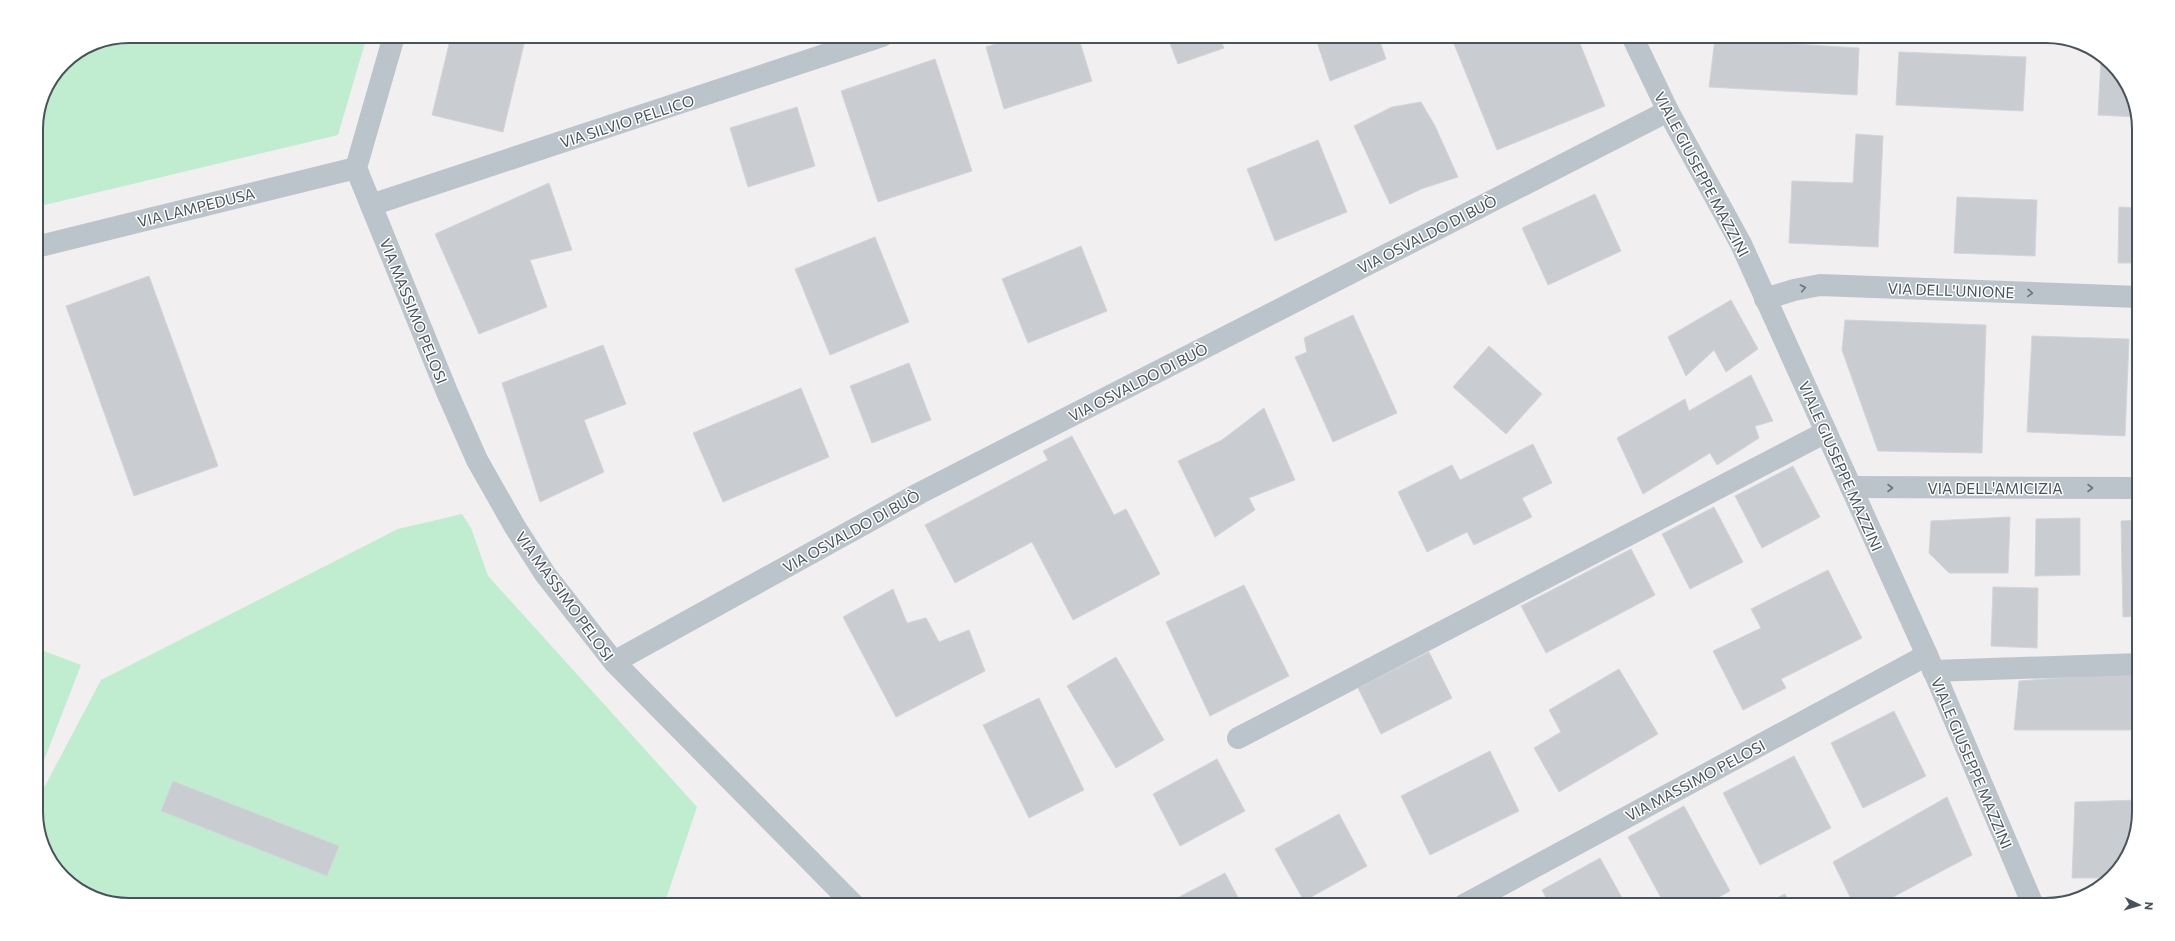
<svg xmlns="http://www.w3.org/2000/svg" width="2175" height="941" viewBox="0 0 2175 941" font-family="Commissioner,sans-serif">
  <style>
    .green { fill: #c0ecd0; fill-rule: evenodd }
    .building { fill: #c9ccd1; stroke: #d3d5da }
    .lines { fill: none; stroke-linecap: round; stroke-linejoin: round }
    .minor { stroke: #bbc4cb; stroke-width: 22 }
    .tertiary { stroke: #bbc4cb; stroke-width: 22 }
    .oneway { stroke: #6a757d }
    .labels { text-anchor: middle; dominant-baseline: central; stroke-width: 3; stroke-linejoin: round; paint-order: stroke }
    .street-label { font-size: 15px; fill: #48535b; stroke: #fff }
    .rim { fill: none; stroke: #48535b; stroke-width: 2 }
  </style>
  <rect width="100%" height="100%" fill="#f1efef"/>
  <g class="green">
    <path d="M129 36H367L338 135 36 207C36 145 25 75 93 43 103 39 117 38 129 36Z"/>
    <path d="M462 514 471 528 488 576 697 807 664 905H129L93 898 55 869 36 819V783L45 786 101 680 398 529ZM173 781 339 846 327 876 162 811Z"/>
    <polygon points="36,648 81,665 39,773 36,772"/>
  </g>
  <g class="building">
    <polygon points="451,36 526,36 503,132 432,115"/>
    <polygon points="683,36 710,36 685,44"/>
    <polygon points="1021,36 1078,36 1092,81 1004,109 986,47"/>
    <polygon points="1167,36 1219,36 1224,48 1178,64"/>
    <polygon points="1315,36 1378,36 1386,59 1330,81"/>
    <polygon points="1459,36 1577,36 1605,106 1497,150 1452,39"/>
    <polygon points="1715,39 1859,48 1857,95 1709,87"/>
    <polygon points="1899,52 2026,57 2023,111 1896,105"/>
    <polygon points="935,59 972,171 878,202 841,91"/>
    <polygon points="2101,59 2123,77 2137,117 2098,115"/>
    <polygon points="1421,102 1435,126 1458,177 1421,189 1390,204 1354,126 1392,107"/>
    <polygon points="797,107 815,166 748,187 730,128"/>
    <polygon points="1856,134 1883,136 1878,247 1789,243 1792,181 1853,183"/>
    <polygon points="1318,140 1347,212 1275,241 1247,169"/>
    <polygon points="549,183 572,250 530,260 547,307 479,334 435,234"/>
    <polygon points="1595,194 1621,251 1548,285 1522,228"/>
    <polygon points="1957,197 2037,200 2035,256 1954,253"/>
    <polygon points="2119,207 2139,208 2139,263 2118,263"/>
    <polygon points="875,237 909,322 830,355 795,269"/>
    <polygon points="1081,246 1107,311 1028,343 1002,279"/>
    <polygon points="149,276 218,466 134,496 66,306"/>
    <polygon points="1731,300 1758,349 1726,372 1714,350 1686,376 1668,337"/>
    <polygon points="1353,315 1397,413 1333,442 1295,357 1307,352 1304,338"/>
    <polygon points="1845,320 1986,325 1982,453 1878,451 1842,350"/>
    <polygon points="2032,336 2129,339 2125,436 2027,432"/>
    <polygon points="603,345 626,404 584,420 604,472 540,502 502,383"/>
    <polygon points="1489,346 1542,394 1506,434 1453,387"/>
    <polygon points="909,363 931,420 872,443 850,386"/>
    <polygon points="1751,375 1773,421 1755,426 1759,438 1717,465 1710,453 1643,494 1617,438 1685,399 1689,411"/>
    <polygon points="801,388 829,457 723,502 693,433"/>
    <polygon points="1264,408 1295,480 1249,498 1255,510 1215,537 1178,461 1222,440"/>
    <polygon points="1072,436 1114,515 1126,509 1160,574 1073,620 1032,542 955,583 925,525 1048,460 1043,451"/>
    <polygon points="1533,444 1552,483 1522,498 1532,517 1474,545 1467,532 1427,552 1398,492 1452,465 1460,480"/>
    <polygon points="1793,466 1820,517 1762,548 1735,496"/>
    <polygon points="1714,507 1743,562 1690,589 1662,534"/>
    <polygon points="2010,517 2008,573 1949,573 1929,553 1931,521"/>
    <polygon points="2080,518 2080,575 2035,576 2036,519"/>
    <polygon points="2139,520 2139,616 2123,617 2121,521"/>
    <polygon points="1631,549 1655,595 1546,653 1521,606"/>
    <polygon points="1828,570 1862,638 1781,679 1786,688 1743,710 1713,651 1761,628 1751,609"/>
    <polygon points="1244,585 1289,676 1210,716 1166,622"/>
    <polygon points="1993,587 2038,588 2037,648 1991,646"/>
    <polygon points="893,589 907,623 926,618 939,642 969,630 985,671 896,717 843,617"/>
    <polygon points="1429,652 1452,698 1381,734 1358,688"/>
    <polygon points="1116,657 1164,740 1116,768 1067,686"/>
    <polygon points="1619,669 1658,734 1559,792 1534,748 1561,732 1549,710"/>
    <polygon points="2139,672 2139,730 2014,730 2019,681"/>
    <polygon points="1039,698 1084,790 1029,818 983,725"/>
    <polygon points="1894,711 1926,776 1863,808 1831,743"/>
    <polygon points="1490,751 1519,811 1430,855 1401,796"/>
    <polygon points="1794,756 1831,828 1760,865 1723,793"/>
    <polygon points="1217,759 1245,811 1180,846 1153,794"/>
    <polygon points="173,781 339,846 327,876 161,811"/>
    <polygon points="1947,797 1972,855 1878,905 1854,905 1833,862"/>
    <polygon points="2139,800 2139,812 2132,848 2107,878 2072,878 2075,802"/>
    <polygon points="1684,806 1730,891 1704,905 1665,905 1628,837"/>
    <polygon points="1339,814 1367,866 1304,901 1275,849"/>
    <polygon points="1600,858 1626,905 1550,905 1542,890"/>
    <polygon points="1225,873 1242,905 1164,905"/>
    <polygon points="1785,894 1791,905 1762,905"/>
  </g>
  <g class="lines">
    <g class="minor">
      <polyline points="394,36 356,168 447,392 477,460 515,527 545,574 614,662 854,905"/>
      <polyline points="371,205 882,36"/>
      <polyline points="36,247 356,168"/>
      <polyline points="1765,299 1794,290 1820,285 2139,297"/>
      <polyline points="1851,487 2139,488"/>
      <polyline points="614,662 920,493 1668,111"/>
      <polyline points="1933,671 2139,664"/>
      <polyline points="1238,738 1826,432"/>
      <polyline points="1464,905 1927,655"/>
    </g>
    <polyline class="tertiary" points="1632,36 1668,111 1741,244 1927,655 2033,905"/>
  </g>
  <defs><path id="oneway-chevron" d="M-2-3.5L2.5 0L-2 3.5" fill="none" stroke-width="1.6" stroke-linecap="round" stroke-linejoin="round"/></defs>
  <g class="oneway">
    <use href="#oneway-chevron" transform="translate(1803 288) rotate(-11)"/>
    <use href="#oneway-chevron" transform="translate(2030 293) rotate(2)"/>
    <use href="#oneway-chevron" transform="translate(1890 488)"/>
    <use href="#oneway-chevron" transform="translate(2090 488)"/>
  </g>
  <g class="labels">
    <g class="street-label">
      <text transform="translate(627 121) rotate(-18)">VIA SILVIO PELLICO</text>
      <text transform="translate(1702 174) rotate(62)">VIALE GIUSEPPE MAZZINI</text>
      <text transform="translate(196 207) rotate(-14)">VIA LAMPEDUSA</text>
      <text transform="translate(1427 234) rotate(-27)">VIA OSVALDO DI BUÒ</text>
      <text transform="translate(1951 290) rotate(2)">VIA DELL'UNIONE</text>
      <text transform="translate(414 311) rotate(68)">VIA MASSIMO PELOSI</text>
      <text transform="translate(1138 382) rotate(-27)">VIA OSVALDO DI BUÒ</text>
      <text transform="translate(1841 466) rotate(66)">VIALE GIUSEPPE MAZZINI</text>
      <text x="1995" y="488">VIA DELL'AMICIZIA</text>
      <text transform="translate(851 531) rotate(-29)">VIA OSVALDO DI BUÒ</text>
      <text transform="translate(565 596) rotate(54)">VIA MASSIMO PELOSI</text>
      <text transform="translate(1972 763) rotate(67)">VIALE GIUSEPPE MAZZINI</text>
      <text transform="translate(1695 780) rotate(-28)">VIA MASSIMO PELOSI</text>
    </g>
  </g>
  <path d="M0 0H2175V941H0ZM129 43H2046A86 86 0 0 1 2132 129V812A86 86 0 0 1 2046 898H129A86 86 0 0 1 43 812V129A86 86 0 0 1 129 43Z" fill="#fff" fill-rule="evenodd"/>
  <path class="rim" d="M129 43H2046A86 86 0 0 1 2132 129V812A86 86 0 0 1 2046 898H129A86 86 0 0 1 43 812V129A86 86 0 0 1 129 43Z"/>
  <g transform="translate(2139 905) rotate(95)" stroke="#ffffff" stroke-width="3" paint-order="stroke">
  <path d="M0-3L7 15L0 10L-7 15Z" fill="#48535b"/>
  <text y="-6" font-size="11" font-weight="bold" text-anchor="middle" fill="#48535b">N</text>
  </g>
</svg>
